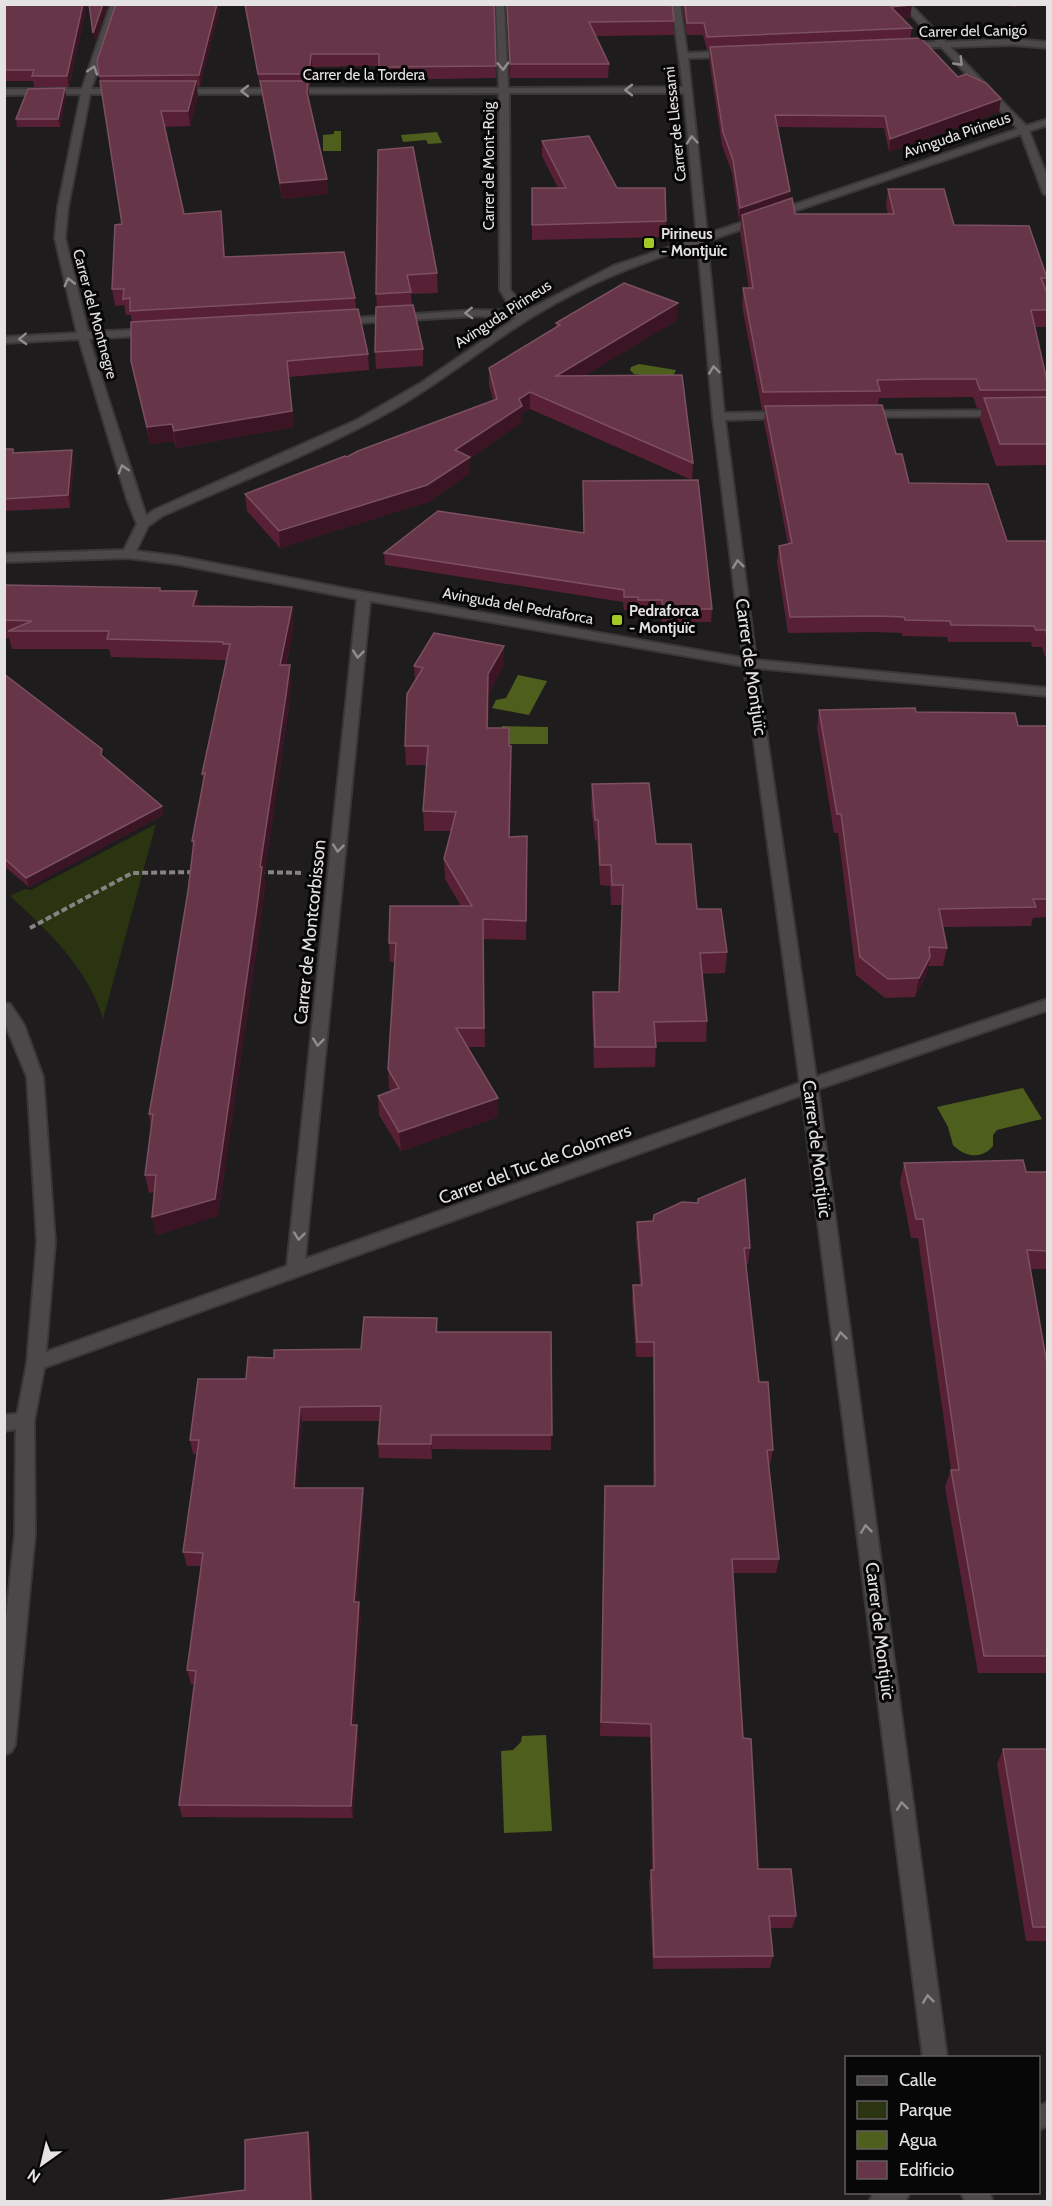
<svg xmlns="http://www.w3.org/2000/svg" width="1052" height="2206" viewBox="0 0 1052 2206" font-family="Cabin,sans-serif">
  <style>
    .green { fill: #2a3411 }
    .water { fill: #4d5e1d }
    .lines { fill: none; stroke-linecap: round; stroke-linejoin: round }
    .minor-casing { stroke: #393737; stroke-width: 4 }
    .tertiary-casing { stroke: #393737; stroke-width: 4 }
    .path { stroke: #868384; stroke-width: 4; stroke-dasharray: 6 3; stroke-linecap: butt }
    .minor { fill: #4c4849; fill-rule: evenodd }
    .tertiary { fill: #4c4849; fill-rule: evenodd }
    .wall { fill: #582035 }
    .shaded-wall { fill: #3b1524 }
    .building { fill: #673548; stroke: #7b5060; stroke-width: 1.5 }
    .oneway { stroke: #918d8e }
    .poi-dot { fill: #a3c927; stroke: #080707; stroke-width: 2 }
    .labels { text-anchor: middle; dominant-baseline: central; stroke-width: 6; stroke-linejoin: round; paint-order: stroke }
    .far-street-label { font-size: 15px; fill: #e5e2e3; stroke: #080707 }
    .far-poi-label { font-size: 15px; font-weight: bold; fill: #e5e2e3; stroke: #080707; text-anchor: start }
    .street-label { font-size: 18px; fill: #e5e2e3; stroke: #080707 }
  </style>
  <rect width="100%" height="100%" fill="#1f1c1d"/>
  <path class="green" d="M156 824 103 1019C88 968 48 931 10 896L25 889 31 890Z"/>
  <g class="water">
    <polygon points="334,131 341,131 341,151 323,151 323,135 334,134"/>
    <polygon points="437,132 442,143 428,144 426,140 403,142 401,135"/>
    <polygon points="639,364 676,370 671,380 634,374 630,370 631,367"/>
    <polygon points="518,675 547,681 529,715 492,708 496,700 506,698"/>
    <polygon points="502,726 548,727 548,744 506,744 501,741"/>
    <path d="M1023 1088 1042 1119 997 1130 993 1135V1146C982 1160 964 1157 953 1145L948 1127 937 1107Z"/>
    <polygon points="546,1735 552,1831 504,1833 501,1751 513,1750 521,1742 522,1736"/>
  </g>
  <g class="lines">
    <defs>
      <g id="minor">
        <path d="M111 4H119L91 89 123 88 128 91 123 94H90L68 207 65 238 88 332 152 329 157 332 152 335 89 339 146 516 154 510 357 420 421 383 516 318 476 316 340 324 336 323V319L476 310 517 311 507 302 500 290 499 93 176 94 171 91 173 89 499 88 496 4H504L508 88 683 87 672 5 680 4 687 53 730 51 734 54 730 57 688 58 707 234 1018 129 941 47 903 48V44L906 43 936 42 901 4H910L946 42 1013 39 1048 42V48L1013 45 950 47 1026 126 1048 119V125L1029 131 1048 179V196L1043 193 1021 134 707 241 724 413 786 412 792 415 786 418 725 420 756 660 1048 688V696L757 668 816 1077 1048 999V1010L818 1089 947 2058H923L802 1095 43 1368 36 1371 29 1368 27 1363 29 1358 287 1266 357 599 176 564 128 558 4 562V554L124 550 137 524 127 499 79 339 4 343V337L77 333 55 238 58 207 81 94 4 95V89H82ZM509 93H684L697 238 613 266 528 310 510 290ZM698 244 713 417 743 658 364 592 176 556 136 551 148 526 162 516C240 481 320 451 394 409 443 381 487 344 535 315 589 282 638 264 698 244ZM370 601 744 666 800 1083 305 1259Z"/>
        <polygon points="1048,410 1048,416 862,417 856,414 862,411"/>
        <polygon points="25,1413 32,1415 34,1421 32,1427 4,1431 4,1415"/>
        <polygon points="1048,2102 1048,2126 1038,2130 1038,2106"/>
        <polygon points="874,2192 910,2192 905,2202 869,2202"/>
        <polygon points="961,2192 989,2192 993,2202 965,2202"/>
      </g>
      <polygon id="tertiary" points="4,1003 10,1004 24,1025 43,1077 55,1242 45,1363 34,1421 35,1534 15,1745 11,1752 4,1755 4,1637 15,1534 16,1421 27,1363 37,1242 27,1077 4,1021"/>
    </defs>
    <use href="#minor" class="minor-casing"/>
    <use href="#tertiary" class="tertiary-casing"/>
    <g class="path">
      <polyline points="259,872 303,873"/>
      <polyline points="30,928 132,873 195,872"/>
    </g>
    <use href="#minor" class="minor"/>
    <use href="#tertiary" class="tertiary"/>
  </g>
  <g class="wall">
    <polygon points="4,4 87,4 69,87 34,87 33,81 4,81"/>
    <polygon points="116,4 221,4 200,86 196,87 198,96 190,126 164,127 184,214 223,227 225,257 355,298 356,309 368,354 369,370 289,377 294,427 176,448 174,441 150,444 134,377 131,361 132,322 131,315 126,315 124,305 115,306 112,289 122,224 97,61"/>
    <polygon points="244,4 494,4 496,78 380,80 379,66 312,67 310,86 308,86 309,101 327,179 328,194 282,199 262,96 261,86 260,86"/>
    <polygon points="507,4 674,21 674,35 596,36 609,64 608,78 510,78"/>
    <polygon points="682,4 911,4 910,18 902,18 912,28 910,39 958,77 999,112 889,152 884,128 777,127 790,191 789,199 795,214 888,214 886,206 888,189 1047,278 1046,288 1047,293 1047,327 1035,327 1047,381 1047,465 996,466 980,419 982,408 977,408 973,397 879,398 878,405 896,454 909,483 1007,541 1047,541 1047,656 1045,657 1042,647 1032,647 1031,642 948,642 947,637 902,636 902,633 875,632 788,633 777,562 779,546 788,544 764,422 765,410 762,410 742,306 743,288 749,288 740,232 741,220 739,221 732,173 722,145 709,59 709,50 707,50 703,35 687,35"/>
    <polygon points="1001,4 1043,4 1015,7"/>
    <polygon points="65,88 66,96 60,127 17,127 16,119"/>
    <polygon points="542,141 666,221 665,237 532,240 532,188 558,188 542,156"/>
    <polygon points="378,150 437,273 438,293 411,294 412,305 423,349 423,366 376,369 375,352 377,307 376,294"/>
    <polygon points="677,320 584,376 693,463 692,480 530,409 522,413 522,422 470,458 470,473 428,502 280,548 247,511 245,494 347,457 493,400 489,385 489,368 556,327 556,323"/>
    <polygon points="4,449 13,449 14,453 74,462 70,508 4,511"/>
    <polygon points="583,481 712,609 711,622 662,622 662,613 637,613 637,610 624,610 623,602 385,565 384,553 584,533"/>
    <polygon points="4,585 197,591 199,606 294,625 286,665 291,683 288,713 264,877 265,885 260,925 218,1216 156,1235 152,1217 154,1192 149,1193 145,1175 151,1128 149,1114 173,982 188,891 193,847 192,841 204,781 202,774 226,662 225,660 111,657 109,649 12,649 9,638 4,638"/>
    <polygon points="504,646 504,665 489,693 488,728 509,746 511,746 510,837 527,836 526,940 483,939 485,1047 467,1047 498,1117 401,1151 379,1115 378,1096 391,1091 389,1088 388,1069 395,962 390,962 389,943 461,906 445,879 444,859 451,831 424,831 423,811 427,765 406,765 405,746 415,681 414,666"/>
    <polygon points="4,674 162,806 163,815 29,887 4,866"/>
    <polygon points="819,710 916,712 1018,726 1047,726 1047,917 1033,918 1031,926 943,927 947,948 943,966 928,966 926,976 915,997 885,998 856,975 838,833 834,833 817,728"/>
    <polygon points="592,784 656,844 697,909 727,952 725,973 702,974 707,1021 706,1042 656,1042 655,1067 594,1068 592,1013 593,992 619,992 622,905 611,905 610,886 600,885 597,840 595,841 591,805"/>
    <polygon points="904,1163 1026,1172 1047,1172 1047,1269 1030,1269 1047,1364 1047,1673 978,1673 945,1487 951,1470 918,1238 911,1238 900,1182"/>
    <polygon points="698,1199 750,1248 748,1264 746,1264 759,1382 773,1450 770,1465 769,1465 779,1559 776,1573 733,1573 743,1738 758,1869 796,1916 792,1928 770,1928 773,1956 770,1968 653,1969 649,1882 651,1870 652,1870 650,1737 600,1736 605,1486 653,1486 653,1357 636,1357 632,1300 633,1285 640,1285 636,1238 637,1222 653,1221 698,1203"/>
    <polygon points="437,1318 438,1332 551,1332 551,1450 432,1449 432,1459 379,1458 378,1444 380,1421 302,1421 297,1488 363,1488 364,1502 357,1602 361,1615 354,1725 359,1738 353,1818 182,1817 179,1805 195,1684 191,1684 187,1670 201,1566 187,1566 183,1552 197,1454 193,1454 190,1440 246,1379 274,1358 361,1349"/>
    <polygon points="1003,1749 1047,1749 1047,1941 1026,1941 997,1764"/>
  </g>
  <g class="shaded-wall">
    <polygon points="83,4 87,4 69,87 67,76"/>
    <polygon points="103,4 108,4 95,44 93,33"/>
    <polygon points="217,4 221,4 200,86 199,75"/>
    <polygon points="1015,4 1043,4 1015,7"/>
    <polygon points="912,5 910,18 889,20 891,7"/>
    <polygon points="311,54 312,67 310,86 309,74"/>
    <polygon points="196,81 198,96 190,126 188,111"/>
    <polygon points="308,81 309,96 308,108 307,93"/>
    <polygon points="65,88 66,96 60,127 58,119"/>
    <polygon points="1001,99 999,112 889,152 890,139"/>
    <polygon points="5,154 7,165 4,171"/>
    <polygon points="327,179 328,194 282,199 280,183"/>
    <polygon points="790,191 789,204 742,215 741,220 739,221 740,208"/>
    <polygon points="678,303 677,320 556,393 556,376"/>
    <polygon points="530,392 530,409 522,413 522,422 470,458 470,473 428,502 280,548 279,531 455,450 519,399"/>
    <polygon points="292,411 294,427 176,448 174,431"/>
    <polygon points="172,424 174,441 150,444 147,427"/>
    <polygon points="72,450 74,462 70,508 68,495"/>
    <polygon points="197,591 199,609 193,606"/>
    <polygon points="292,607 294,625 282,683 280,665"/>
    <polygon points="504,646 504,665 489,693 487,748 488,674"/>
    <polygon points="290,665 291,683 288,713 264,877 265,885 260,925 218,1216 156,1235 152,1217 260,867"/>
    <polygon points="511,746 512,765 509,856 509,837"/>
    <polygon points="162,806 163,815 29,887 26,878"/>
    <polygon points="930,957 926,976 915,997 919,978"/>
    <polygon points="498,1098 498,1117 401,1151 399,1132"/>
    <polygon points="300,1407 302,1421 296,1502 294,1488"/>
    <polygon points="431,1435 432,1449 432,1459 431,1444"/>
    <polygon points="363,1488 364,1502 356,1615 354,1602"/>
    <polygon points="359,1602 361,1615 353,1738 351,1725"/>
    <polygon points="357,1725 359,1738 353,1818 351,1806"/>
    <polygon points="308,2132 311,2143 313,2202 311,2202"/>
  </g>
  <g class="building">
    <polygon points="4,4 83,4 67,76 32,76 34,70 4,70"/>
    <polygon points="89,4 103,4 93,33"/>
    <polygon points="116,4 217,4 199,75 99,76 97,61"/>
    <polygon points="245,4 494,4 496,66 379,67 379,54 311,54 309,74 258,74"/>
    <polygon points="507,4 672,4 674,21 589,22 609,64 510,64"/>
    <polygon points="685,4 911,4 912,5 891,7 912,28 707,37 704,23 687,23"/>
    <polygon points="921,38 958,77 966,74 986,83 1001,99 890,139 885,116 775,115 790,191 740,208 733,160 723,132 710,47"/>
    <polygon points="100,81 196,81 188,111 161,111 184,214 221,211 224,257 344,252 355,298 130,311 130,298 123,299 124,289 112,289 115,225 122,224"/>
    <polygon points="260,81 308,81 307,93 327,179 280,183"/>
    <polygon points="65,88 58,119 16,119 28,89"/>
    <polygon points="589,136 617,188 665,188 666,221 532,225 532,188 566,188 542,141"/>
    <polygon points="413,147 437,273 407,275 411,292 376,294 378,150"/>
    <polygon points="888,189 944,189 954,225 1029,226 1047,278 1041,278 1047,293 1047,310 1031,310 1047,381 1047,390 980,390 976,379 924,379 877,380 880,391 763,392 743,288 753,288 742,215 792,198 795,214 894,214"/>
    <polygon points="624,283 678,303 556,376 682,375 693,463 530,392 519,399 522,406 455,450 470,457 427,485 279,531 245,494 345,456 347,457 358,451 497,399 489,368 560,325 556,323"/>
    <polygon points="413,305 423,349 375,352 376,307"/>
    <polygon points="358,309 368,354 287,361 292,411 174,431 172,424 147,427 131,361 131,322"/>
    <polygon points="1047,397 1047,444 1000,444 984,398"/>
    <polygon points="882,405 896,454 902,454 909,483 988,484 1007,541 1047,541 1047,637 1046,630 1036,630 1034,626 951,625 950,621 905,620 904,617 878,616 790,617 779,546 792,543 765,406"/>
    <polygon points="4,449 13,449 13,453 72,450 68,495 4,499"/>
    <polygon points="698,480 712,609 663,609 662,600 638,600 638,597 624,597 624,590 384,553 438,511 584,533 583,481"/>
    <polygon points="4,585 160,588 160,591 197,591 193,606 292,607 280,665 290,665 286,695 260,867 262,867 257,907 215,1199 152,1217 156,1175 145,1175 153,1114 149,1114 173,982 188,891 194,841 192,841 205,773 202,774 230,644 223,644 223,642 107,639 109,631 8,631 32,621 4,620"/>
    <polygon points="434,633 504,646 488,674 487,728 509,728 509,746 511,746 509,837 527,836 526,921 483,919 484,1028 456,1028 498,1098 399,1132 378,1096 399,1088 388,1069 396,943 389,943 390,906 472,906 444,859 456,812 423,811 428,746 405,746 407,694 423,668 414,666"/>
    <polygon points="4,674 102,749 101,755 162,806 26,878 4,858"/>
    <polygon points="915,708 916,712 1015,713 1018,726 1047,726 1047,899 1033,899 1036,907 939,909 947,948 929,947 930,957 919,978 888,979 860,957 841,814 837,814 819,710"/>
    <polygon points="649,783 656,844 691,844 697,909 721,909 727,952 700,953 707,1021 654,1022 656,1047 595,1047 593,992 619,992 623,885 612,885 611,865 600,865 598,820 595,820 592,784"/>
    <polygon points="1023,1160 1026,1172 1047,1172 1047,1251 1027,1250 1047,1364 1047,1656 984,1656 951,1470 959,1470 923,1219 916,1219 904,1163"/>
    <polygon points="745,1179 750,1248 744,1248 759,1382 768,1382 773,1450 767,1450 779,1559 732,1559 743,1738 751,1739 758,1869 791,1869 796,1916 769,1916 773,1956 654,1957 651,1870 654,1870 651,1724 601,1722 605,1486 655,1486 654,1342 637,1342 633,1285 642,1285 637,1222 653,1221 654,1215 682,1202 698,1203 698,1199"/>
    <polygon points="364,1317 437,1318 436,1332 551,1332 552,1435 431,1435 431,1444 378,1444 381,1406 300,1407 294,1488 363,1488 354,1602 359,1602 351,1725 357,1725 351,1806 179,1805 196,1671 187,1670 203,1553 183,1552 199,1440 190,1440 198,1379 246,1379 248,1357 274,1358 274,1350 361,1349"/>
    <polygon points="1003,1749 1047,1749 1047,1927 1033,1927"/>
    <polygon points="308,2132 311,2202 150,2202 245,2190 245,2140"/>
  </g>
  <defs><path id="oneway-chevron" d="M-2-3.5L2.5 0L-2 3.5" fill="none" stroke-width="1.6" stroke-linecap="round" stroke-linejoin="round" transform="scale(1.5)"/></defs>
  <g class="oneway">
    <use href="#oneway-chevron" transform="translate(959 62) rotate(46)"/>
    <use href="#oneway-chevron" transform="translate(503 66) rotate(88)"/>
    <use href="#oneway-chevron" transform="translate(93 70) rotate(-72)"/>
    <use href="#oneway-chevron" transform="translate(629 90) rotate(-180)"/>
    <use href="#oneway-chevron" transform="translate(245 91) rotate(180)"/>
    <use href="#oneway-chevron" transform="translate(692 140) rotate(-95)"/>
    <use href="#oneway-chevron" transform="translate(69 282) rotate(-105)"/>
    <use href="#oneway-chevron" transform="translate(469 313) rotate(178)"/>
    <use href="#oneway-chevron" transform="translate(23 339) rotate(177)"/>
    <use href="#oneway-chevron" transform="translate(714 370) rotate(-96)"/>
    <use href="#oneway-chevron" transform="translate(123 469) rotate(-107)"/>
    <use href="#oneway-chevron" transform="translate(738 564) rotate(-97)"/>
    <use href="#oneway-chevron" transform="translate(358 654) rotate(96)"/>
    <use href="#oneway-chevron" transform="translate(338 848) rotate(96)"/>
    <use href="#oneway-chevron" transform="translate(318 1042) rotate(96)"/>
    <use href="#oneway-chevron" transform="translate(299 1236) rotate(96)"/>
    <use href="#oneway-chevron" transform="translate(841 1336) rotate(-97)"/>
    <use href="#oneway-chevron" transform="translate(866 1529) rotate(-97)"/>
    <use href="#oneway-chevron" transform="translate(902 1806) rotate(-97)"/>
    <use href="#oneway-chevron" transform="translate(928 1999) rotate(-97)"/>
  </g>
  <g class="poi-dot">
    <rect x="643" y="237" width="12" height="12" rx="3"/>
    <rect x="611" y="614" width="12" height="12" rx="3"/>
  </g>
  <g class="labels">
    <g class="far-street-label">
      <text transform="translate(973 31) rotate(-1)">Carrer del Canigó</text>
      <text x="364" y="75">Carrer de la Tordera</text>
      <text transform="translate(675 124) rotate(-96)">Carrer de Llessami</text>
      <text transform="translate(957 135) rotate(-19)">Avinguda Pirineus</text>
      <text transform="translate(489 166) rotate(-90)">Carrer de Mont-Roig</text>
      <text transform="translate(95 314) rotate(75)">Carrer del Montnegre</text>
      <text transform="translate(503 314) rotate(-33)">Avinguda Pirineus</text>
      <text transform="translate(518 606) rotate(10)">Avinguda del Pedraforca</text>
    </g>
    <g class="far-poi-label">
      <text x="661" y="234">Pirineus<tspan x="661" dy="17">- Montjuïc</tspan></text>
      <text x="629" y="611">Pedraforca<tspan x="629" dy="17">- Montjuïc</tspan></text>
    </g>
    <g class="street-label">
      <text transform="translate(751 667) rotate(82)">Carrer de Montjuïc</text>
      <text transform="translate(310 932) rotate(-84)">Carrer de Montcorbisson</text>
      <text transform="translate(817 1149) rotate(83)">Carrer de Montjuïc</text>
      <text transform="translate(535 1164) rotate(-20)">Carrer del Tuc de Colomers</text>
      <text transform="translate(880 1631) rotate(83)">Carrer de Montjuïc</text>
    </g>
  </g>
  <rect width="1052" height="2206" fill="none" stroke="#e5e2e3" stroke-width="12"/>
  <rect x="845" y="2056" width="195" height="138" fill="#080707" stroke="#605f5f" stroke-width="1.5"/>
  <rect x="857" y="2076" width="30" height="9" fill="#4c4849" stroke="#605f5f" stroke-width="1.5"/>
  <text x="899" y="2086" font-size="18" fill="#e5e2e3">Calle</text>
  <rect x="857" y="2101" width="30" height="18" fill="#2a3411" stroke="#605f5f" stroke-width="1.5"/>
  <text x="899" y="2116" font-size="18" fill="#e5e2e3">Parque</text>
  <rect x="857" y="2131" width="30" height="18" fill="#4d5e1d" stroke="#605f5f" stroke-width="1.5"/>
  <text x="899" y="2146" font-size="18" fill="#e5e2e3">Agua</text>
  <rect x="857" y="2161" width="30" height="18" fill="#673548" stroke="#605f5f" stroke-width="1.5"/>
  <text x="899" y="2176" font-size="18" fill="#e5e2e3">Edificio</text>
  <g transform="translate(42 2164) rotate(214)" stroke="#080707" stroke-width="4.5" paint-order="stroke">
  <path d="M0-4.5L10 22L0 15L-10 22Z" fill="#e5e2e3"/>
  <text y="-9" font-size="16" font-weight="bold" text-anchor="middle" fill="#e5e2e3">N</text>
  </g>
</svg>
